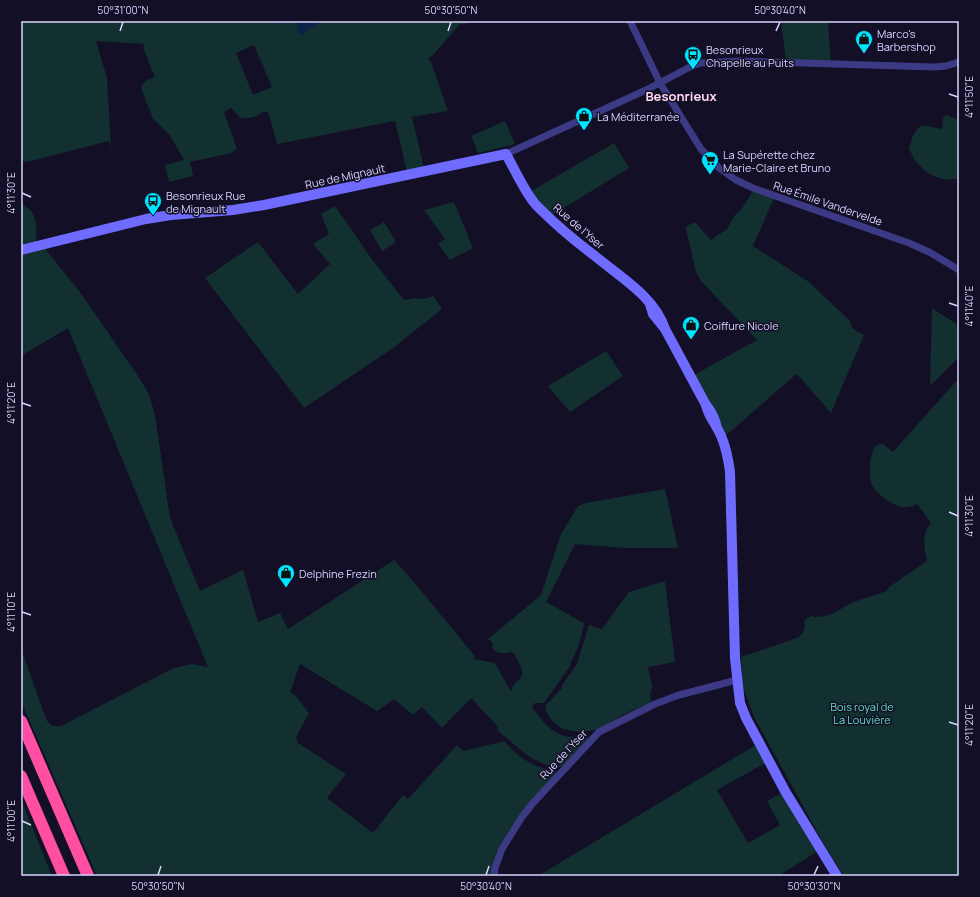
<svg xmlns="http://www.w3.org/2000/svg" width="980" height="897" viewBox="0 0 980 897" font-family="Manrope,sans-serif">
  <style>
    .green { fill: #12302f; fill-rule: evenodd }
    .water { fill: #0c2248 }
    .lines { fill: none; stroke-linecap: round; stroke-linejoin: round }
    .street { stroke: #3d3a85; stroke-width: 7 }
    .secondary { stroke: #6f6bff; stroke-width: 10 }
    .highway { stroke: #ff4fa3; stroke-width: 12 }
    .ticks { fill: none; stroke: #d9d4ff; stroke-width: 1.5 }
    .labels { text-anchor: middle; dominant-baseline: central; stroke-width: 3; stroke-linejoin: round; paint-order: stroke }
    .poi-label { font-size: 11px; fill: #d9d4ff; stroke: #130f26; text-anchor: start }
    .street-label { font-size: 11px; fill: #d9d4ff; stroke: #130f26 }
    .park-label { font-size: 11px; fill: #5fe0c0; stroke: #130f26 }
    .quarter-label { font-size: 13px; font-weight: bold; fill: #ffd6f0; stroke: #130f26 }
    .neatline { fill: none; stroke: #d9d4ff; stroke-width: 1.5 }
    .ticks-label { font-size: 10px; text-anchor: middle; fill: #d9d4ff }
  </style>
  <rect width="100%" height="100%" fill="#130f26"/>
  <g class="green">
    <path d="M21 21H471L464 25 461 23 433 55 428 59 431 62 448 111 412 117 424 168 407 172 395 121 277 144 268 112H262C257 118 248 118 241 118L231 108 224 112 237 149 231 153 190 162 193 176 169 182 165 165 184 160 169 134 153 119 141 88C144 81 148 79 155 77L143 48 145 44 96 41 107 78 111 149 109 141 27 162 21 161ZM254 45 272 87 253 95 236 53Z"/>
    <polygon points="781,21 828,21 831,63 786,62"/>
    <path d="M946 115 957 119 959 123V178C945 183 929 176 919 165 914 161 912 154 909 149 911 140 914 130 922 125L942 129 943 118Z"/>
    <polygon points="505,121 515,144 478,153 471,136"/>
    <polygon points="614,143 629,168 549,217 528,193"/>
    <polygon points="753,191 774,198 753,246 809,282 850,321 852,328 864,335 831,413 797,374 794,376 724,437 694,375 757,340 701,281 696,272 686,229 687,226 695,222 711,240 727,229 734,216 741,210"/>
    <polygon points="454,202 473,248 450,260 438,244 445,239 424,210"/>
    <path d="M21 204C40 212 36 229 36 246L42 245 80 292 140 379 149 394 155 415 170 518 200 591 243 570 258 622 280 613 288 629 394 560 408 575 474 655V659L495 663 511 692C513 678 529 682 519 663 517 659 516 655 512 652 504 654 497 655 492 647L493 643 488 639 541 595 561 534 578 506 586 503 665 489 678 548H624L575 544 546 602 584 623C582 633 580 644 575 654 573 658 571 660 570 666L544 703H535L532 707C543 721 552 736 572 737 578 738 584 736 591 738L565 766 556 768 541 763 528 756 497 730 498 727 471 698 442 728 422 707 413 715 394 699 377 711 300 664 290 692 296 696 309 713 296 737 298 743 346 774 327 798 373 833 403 795 408 799 457 745 463 751 505 741C520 761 535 766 558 773L520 817 492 876H97L21 701V648L43 711 47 721 53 726H61L174 668 192 664 208 667 68 328 21 356Z"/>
    <polygon points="335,206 371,258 404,300 416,298 424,299 433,296 442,309 393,348 304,408 205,278 258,242 298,294 330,264 313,244 329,234 321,214"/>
    <polygon points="384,222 396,242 382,251 370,230"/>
    <polygon points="932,308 959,326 959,357 930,386"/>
    <polygon points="606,351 623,376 570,412 548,386"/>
    <path d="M959 378V403L958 404 959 406V876H844L826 848 754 717 744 690 742 676 741 657 797 638C803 634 806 629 804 621L811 616C828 620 839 609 854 602 864 598 876 595 887 591L889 587 927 561C924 547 921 535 931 523L917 504C913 506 907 508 902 507 893 506 874 492 871 483 869 475 869 450 877 445 878 444 881 444 883 444L893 452Z"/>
    <polygon points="665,581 675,662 648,667 652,686 650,696 652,702 624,714 599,729 591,731 578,732 563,729 553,722 546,712 546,705 562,688 562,685 577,664 589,625 602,629 629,592"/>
    <polygon points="759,743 769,761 717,790 748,843 780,825 767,801 785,791 818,851 778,876 538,876"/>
    <polygon points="21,799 52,876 21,876"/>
  </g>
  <polygon class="water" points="284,21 319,21 318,24 310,28 302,35 298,33 296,22 284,24"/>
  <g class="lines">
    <g class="street">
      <polyline points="630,21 660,83 701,149 719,168 736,180 753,188 909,243 931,253 959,270"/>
      <polyline points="506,154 646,90 692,66 701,63 740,61 934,67 946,66 959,62"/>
      <polyline points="494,876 495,868 502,849 522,817 533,803 599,732 655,704 679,695 737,680"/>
    </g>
    <g class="secondary">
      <path d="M21 250 146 219 171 215 233 210 264 205 506 154C514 168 526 195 537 206 555 224 575 241 595 256 620 277 655 297 665 329L653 314 650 304"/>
      <polyline points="665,329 706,405"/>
      <path d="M717 428C715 419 712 412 706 405 708 415 713 420 717 428 725 441 728 457 730 472L735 658 740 703 746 718 785 791 837 876"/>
    </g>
    <g class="highway">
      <polyline points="21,721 88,876"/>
      <polyline points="21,776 64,876"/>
    </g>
  </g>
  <path class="ticks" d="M120 31 123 22M448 31 451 22M776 31 780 22M949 94 958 97M22 193 31 197M949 303 958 306M22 403 31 406M949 512 958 516M22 612 31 615M949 722 958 725M22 821 31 825M158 875 161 866M486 875 489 866M814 875 818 866"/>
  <defs>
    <symbol id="shop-pin" viewBox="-11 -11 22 30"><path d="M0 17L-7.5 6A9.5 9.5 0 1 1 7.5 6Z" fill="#00e5ff" stroke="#130f26"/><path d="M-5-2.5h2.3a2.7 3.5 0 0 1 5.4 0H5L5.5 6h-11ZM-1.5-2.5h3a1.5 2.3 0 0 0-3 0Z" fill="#111"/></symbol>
    <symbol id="bus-pin" viewBox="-11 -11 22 30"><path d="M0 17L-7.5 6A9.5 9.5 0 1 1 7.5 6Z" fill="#00e5ff" stroke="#130f26"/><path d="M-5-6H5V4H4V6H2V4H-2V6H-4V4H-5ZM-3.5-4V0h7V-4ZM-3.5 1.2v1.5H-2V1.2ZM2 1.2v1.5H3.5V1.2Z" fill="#111"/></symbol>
    <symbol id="supermarket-pin" viewBox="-11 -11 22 30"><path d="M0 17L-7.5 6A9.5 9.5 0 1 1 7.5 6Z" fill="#00e5ff" stroke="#130f26"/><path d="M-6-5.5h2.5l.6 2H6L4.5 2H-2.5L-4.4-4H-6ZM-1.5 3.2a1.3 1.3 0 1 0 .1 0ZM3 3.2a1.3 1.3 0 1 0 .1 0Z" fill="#111"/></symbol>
  </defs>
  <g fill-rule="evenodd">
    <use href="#shop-pin" x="854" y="29" width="20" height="27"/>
    <use href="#bus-pin" x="683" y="45" width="20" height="27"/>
    <use href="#shop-pin" x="574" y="106" width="20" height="27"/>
    <use href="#supermarket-pin" x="700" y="150" width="20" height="27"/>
    <use href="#bus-pin" x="143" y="191" width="20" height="27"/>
    <use href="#shop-pin" x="681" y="315" width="20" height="27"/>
    <use href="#shop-pin" x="276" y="563" width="20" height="27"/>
  </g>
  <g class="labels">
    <g class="poi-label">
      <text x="877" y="33">Marco's<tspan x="877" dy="13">Barbershop</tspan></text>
      <text x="706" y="49">Besonrieux<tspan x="706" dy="13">Chapelle au Puits</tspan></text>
      <text x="597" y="116">La Méditerranée</text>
      <text x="723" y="154">La Supérette chez<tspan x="723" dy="13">Marie-Claire et Bruno</tspan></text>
      <text x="166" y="195">Besonrieux Rue<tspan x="166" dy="13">de Mignault</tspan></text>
      <text x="704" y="325">Coiffure Nicole</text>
      <text x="299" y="573">Delphine Frezin</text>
    </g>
    <g class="street-label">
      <text transform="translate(345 176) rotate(-12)">Rue de Mignault</text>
      <text transform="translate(828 203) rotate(19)">Rue Émile Vandervelde</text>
      <text transform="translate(579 226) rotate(41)">Rue de l'Yser</text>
      <text transform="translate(563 754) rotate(-47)">Rue de l'Yser</text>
    </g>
    <g class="park-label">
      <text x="862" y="706">Bois royal de<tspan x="862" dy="13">La Louvière</tspan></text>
    </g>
    <g class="quarter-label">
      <text x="681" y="96">Besonrieux</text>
    </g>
  </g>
  <rect width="980" height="897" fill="none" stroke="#130f26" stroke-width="44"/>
  <rect x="22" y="22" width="936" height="853" class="neatline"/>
  <g class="ticks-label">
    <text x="123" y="14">50°31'00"N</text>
    <text x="451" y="14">50°30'50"N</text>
    <text x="780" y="14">50°30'40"N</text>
    <text transform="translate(969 97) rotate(-90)" y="4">4°11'50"E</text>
    <text transform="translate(11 193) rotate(-90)" y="4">4°11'30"E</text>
    <text transform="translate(969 306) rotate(-90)" y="4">4°11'40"E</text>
    <text transform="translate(11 403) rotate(-90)" y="4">4°11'20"E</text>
    <text transform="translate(969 516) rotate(-90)" y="4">4°11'30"E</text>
    <text transform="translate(11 612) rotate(-90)" y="4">4°11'10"E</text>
    <text transform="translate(969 725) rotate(-90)" y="4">4°11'20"E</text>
    <text transform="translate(11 821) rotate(-90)" y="4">4°11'00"E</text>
    <text x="158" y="890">50°30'50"N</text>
    <text x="486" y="890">50°30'40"N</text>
    <text x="814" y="890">50°30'30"N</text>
  </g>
</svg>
